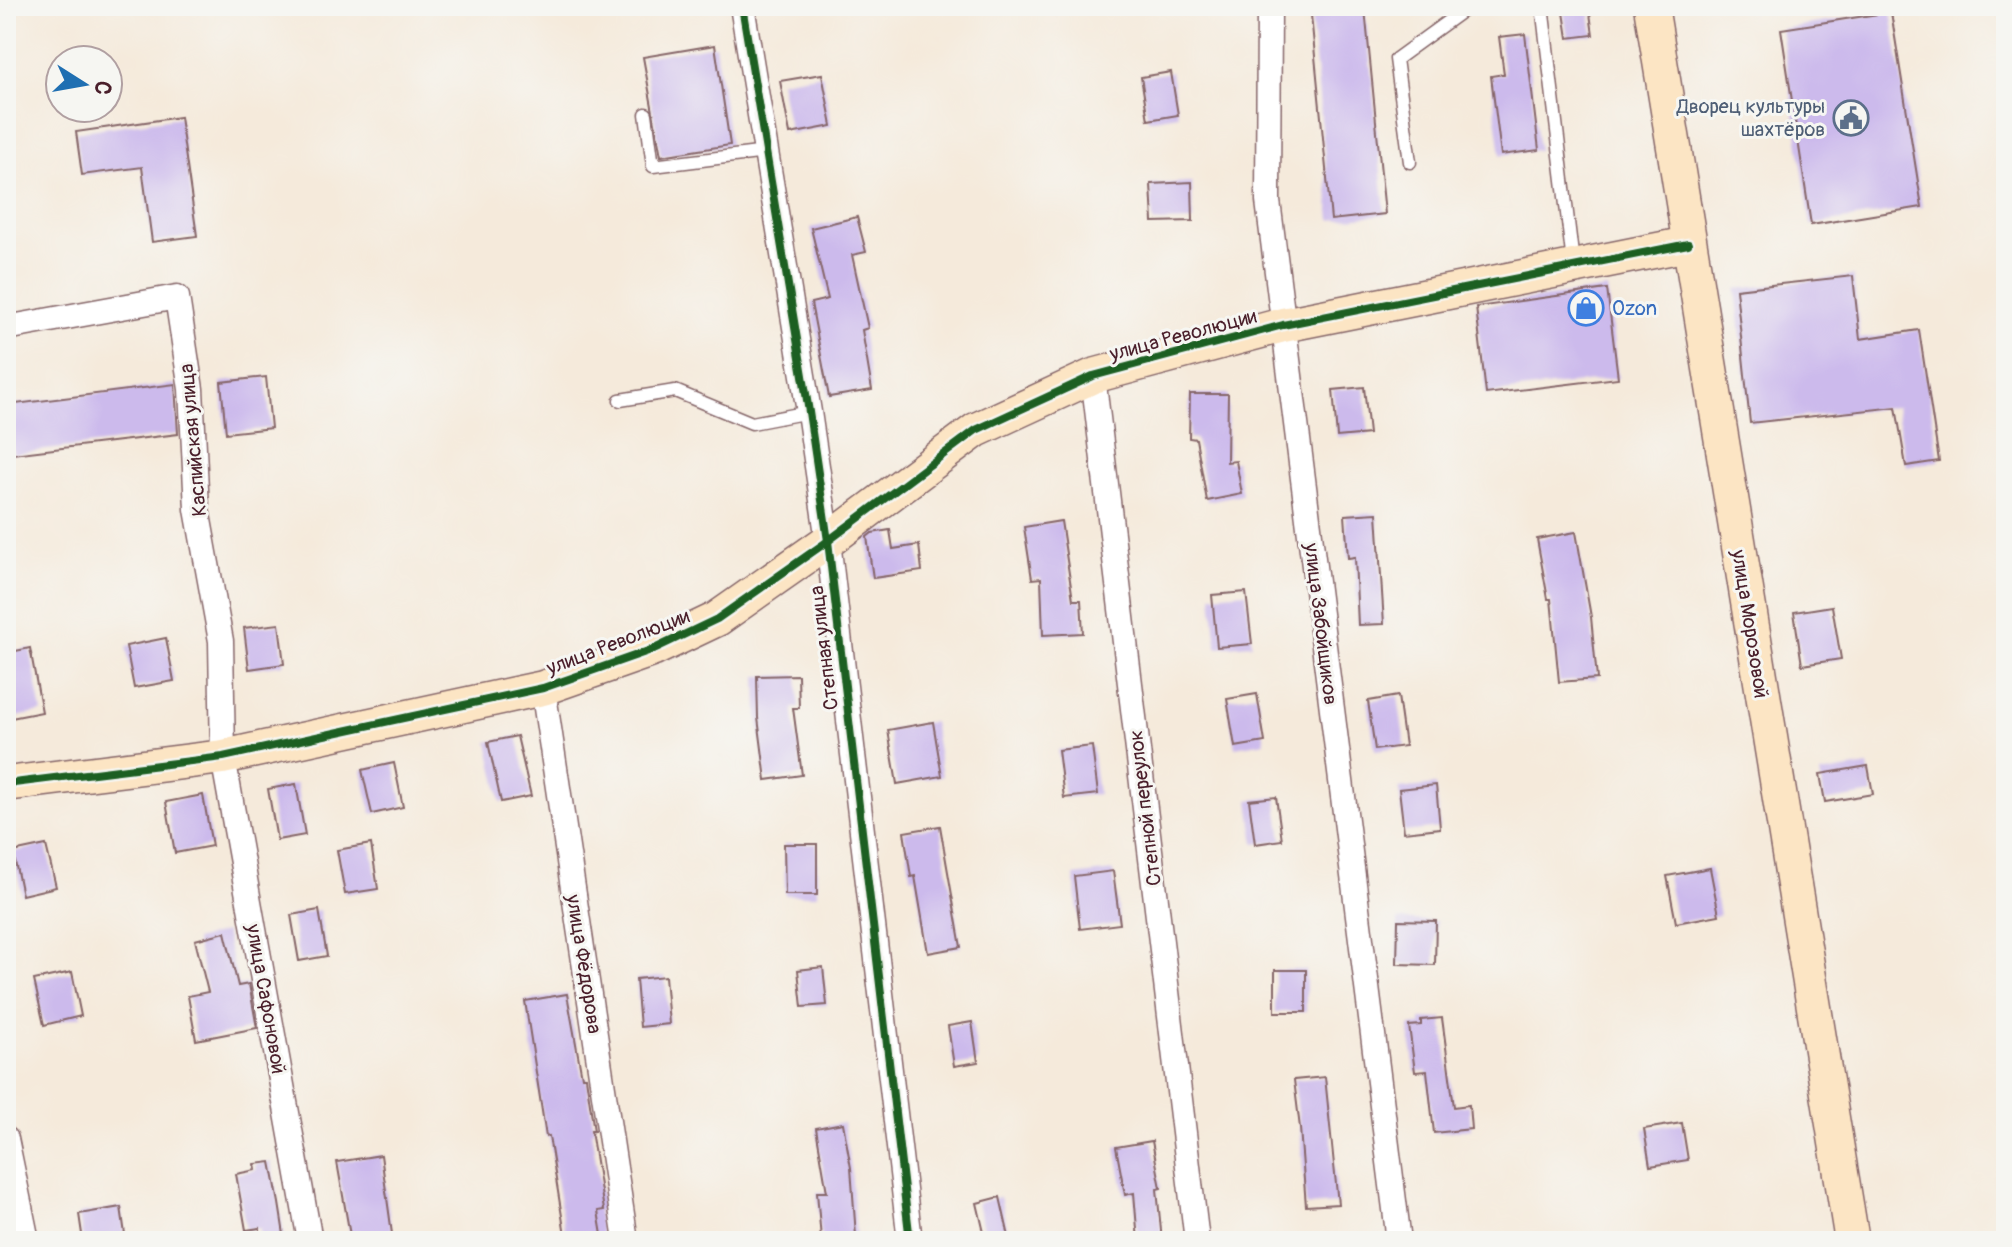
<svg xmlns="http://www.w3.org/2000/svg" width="2012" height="1247" viewBox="0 0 2012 1247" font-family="Pangolin,sans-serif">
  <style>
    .building { fill: #ccbaec }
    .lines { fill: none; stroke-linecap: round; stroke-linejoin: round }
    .lane-casing { stroke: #866669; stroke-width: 15 }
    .street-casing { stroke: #866669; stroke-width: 27 }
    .secondary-casing { stroke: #866669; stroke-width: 37 }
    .lane { stroke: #fff; stroke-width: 12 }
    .street { stroke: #fff; stroke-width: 24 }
    .secondary { stroke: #fce5c4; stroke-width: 34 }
    .cycleway-casing { stroke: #f6f6f2; stroke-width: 13 }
    .cycleway { stroke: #1b5e20; stroke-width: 8 }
    .labels { text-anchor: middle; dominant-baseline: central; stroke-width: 6; stroke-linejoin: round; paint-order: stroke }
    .service-label { font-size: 20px; fill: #4e5e75; stroke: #f6f6f2; text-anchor: end }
    .shop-label { font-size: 20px; fill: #366cbe; stroke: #f6f6f2; text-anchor: start }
    .street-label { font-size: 20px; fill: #4a1f2b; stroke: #f6f6f2 }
  </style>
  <rect width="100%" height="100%" fill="#f6f6f2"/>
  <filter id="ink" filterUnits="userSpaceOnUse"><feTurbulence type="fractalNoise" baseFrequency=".0125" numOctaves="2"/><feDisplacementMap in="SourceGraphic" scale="16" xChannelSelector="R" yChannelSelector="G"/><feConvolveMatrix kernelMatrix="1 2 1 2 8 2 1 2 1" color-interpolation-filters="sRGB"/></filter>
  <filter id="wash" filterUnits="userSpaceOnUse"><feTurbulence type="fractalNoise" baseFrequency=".006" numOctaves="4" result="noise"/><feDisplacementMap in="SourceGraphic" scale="32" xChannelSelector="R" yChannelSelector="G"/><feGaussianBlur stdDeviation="1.8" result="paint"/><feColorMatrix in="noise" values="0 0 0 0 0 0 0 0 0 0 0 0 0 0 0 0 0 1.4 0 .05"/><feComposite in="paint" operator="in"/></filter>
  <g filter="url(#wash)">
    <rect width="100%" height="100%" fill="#f5eadb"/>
    <g id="blocks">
      <g class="building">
        <polygon points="1563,6 1589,6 1593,35 1568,38"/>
        <polygon points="1365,9 1385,214 1331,220 1311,15"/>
        <polygon points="1891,12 1922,207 1811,225 1781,29"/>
        <polygon points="1525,34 1539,150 1501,155 1491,76 1504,74 1499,37"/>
        <polygon points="715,45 730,145 661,156 643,57"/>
        <polygon points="1171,72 1178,115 1148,120 1141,77"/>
        <polygon points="822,74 832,126 790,134 780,81"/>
        <polygon points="180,117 197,236 152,242 142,167 82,175 76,132"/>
        <polygon points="1192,182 1193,221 1153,222 1151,184"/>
        <polygon points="857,217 866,252 852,255 868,328 862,330 872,390 829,397 811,303 828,299 811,228"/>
        <polygon points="1853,276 1860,339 1919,330 1939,461 1906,466 1896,407 1750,423 1736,289"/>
        <polygon points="1607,289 1618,378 1486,394 1476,307"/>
        <polygon points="266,377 271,428 226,433 221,382"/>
        <polygon points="175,384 178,434 13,454 7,405"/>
        <polygon points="1364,387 1369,434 1337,437 1333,390"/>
        <polygon points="1190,394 1228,394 1227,462 1236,461 1242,494 1207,501 1196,439 1189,438"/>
        <polygon points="1377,513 1384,624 1358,625 1355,557 1348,558 1345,515"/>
        <polygon points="1061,521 1073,600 1081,600 1083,633 1043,635 1041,578 1032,579 1024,527"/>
        <polygon points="890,530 893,549 919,545 922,571 873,578 867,537 872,533"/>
        <polygon points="1576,532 1591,617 1597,679 1559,682 1551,599 1548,599 1537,539"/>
        <polygon points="1246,592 1252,644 1217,647 1212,595"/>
        <polygon points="1832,606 1841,659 1802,665 1794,612"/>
        <polygon points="279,624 284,664 249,669 244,628"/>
        <polygon points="166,638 174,681 134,688 126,646"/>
        <polygon points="30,648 42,712 6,719 6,653"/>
        <polygon points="798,675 799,708 793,708 802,775 766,780 758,718 757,676"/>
        <polygon points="1257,694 1265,742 1235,747 1227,699"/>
        <polygon points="1398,696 1405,746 1375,750 1368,701"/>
        <polygon points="933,722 942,776 897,784 888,730"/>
        <polygon points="517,736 531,796 501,802 488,742"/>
        <polygon points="1092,746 1098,794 1064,798 1058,750"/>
        <polygon points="394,763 403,807 372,814 362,770"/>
        <polygon points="1868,766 1873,794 1825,802 1820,774"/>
        <polygon points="296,784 305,835 277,840 268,789"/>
        <polygon points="1436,785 1440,828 1404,832 1399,789"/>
        <polygon points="203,795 212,846 175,853 166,802"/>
        <polygon points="1276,797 1282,840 1255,844 1249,800"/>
        <polygon points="940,826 961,947 928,953 915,876 911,877 904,832"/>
        <polygon points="371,844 378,889 345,894 337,850"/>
        <polygon points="784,844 817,844 817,895 785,895"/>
        <polygon points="46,845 56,887 22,895 13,852"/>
        <polygon points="1710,868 1719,915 1676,923 1667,876"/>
        <polygon points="1113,871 1120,924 1080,929 1074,876"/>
        <polygon points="319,910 327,956 299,961 291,915"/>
        <polygon points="1398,920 1436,921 1435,965 1397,964"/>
        <polygon points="225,932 238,986 249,984 257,1028 196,1040 188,996 208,992 195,940"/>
        <polygon points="823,967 827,1005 802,1007 798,970"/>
        <rect x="1275" y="970" width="31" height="42"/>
        <polygon points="72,972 81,1016 44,1025 34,980"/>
        <polygon points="665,976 669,1024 640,1027 636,979"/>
        <polygon points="567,994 582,1077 586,1077 594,1131 591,1131 604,1210 598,1211 603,1241 566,1241 549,1136 546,1137 525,1001"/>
        <polygon points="1442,1018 1454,1107 1469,1105 1471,1129 1434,1133 1427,1071 1415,1072 1409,1026 1421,1025 1421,1020"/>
        <polygon points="972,1022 978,1062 954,1066 948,1026"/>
        <polygon points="1325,1077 1338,1204 1306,1206 1300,1128 1294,1080"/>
        <polygon points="843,1123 851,1168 856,1236 821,1239 817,1192 827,1192 816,1128"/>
        <polygon points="1682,1123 1688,1160 1650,1166 1644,1129"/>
        <polygon points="1152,1141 1161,1188 1157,1189 1162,1241 1138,1241 1134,1193 1125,1195 1116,1147"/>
        <polygon points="381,1155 393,1241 351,1241 337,1162"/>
        <polygon points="271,1162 279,1203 285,1241 260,1241 260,1228 246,1230 236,1174 256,1170 255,1164"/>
        <polygon points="1000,1197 1010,1241 986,1241 977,1203"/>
        <polygon points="121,1207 126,1241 83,1241 79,1214"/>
      </g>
    </g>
  </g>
  <g filter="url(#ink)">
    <use href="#blocks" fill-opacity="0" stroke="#866669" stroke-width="2"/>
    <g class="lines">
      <defs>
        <g id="lane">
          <polyline points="1542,6 1573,263"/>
          <polyline points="646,114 653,166 766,152"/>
          <polyline points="1410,162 1396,59 1469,6"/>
          <polyline points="620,400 675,391 752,423 809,412"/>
        </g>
        <g id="street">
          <polyline points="742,6 809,412 828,541 910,1241"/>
          <polyline points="1269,6 1268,201 1399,1241"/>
          <polyline points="6,328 177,297 191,389 197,509 221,641 223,757 310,1241"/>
          <polyline points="1093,376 1197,1241"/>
          <polyline points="543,688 626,1241"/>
          <polyline points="6,1139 27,1241"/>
        </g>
        <g id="secondary">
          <polyline points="1651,6 1852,1241"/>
          <polyline points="6,784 223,757 543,688 654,649 717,619 828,541 976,430 1093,376 1283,325 1688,244"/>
        </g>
      </defs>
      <use href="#lane" class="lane-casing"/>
      <use href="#street" class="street-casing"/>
      <use href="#secondary" class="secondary-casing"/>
      <use href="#lane" class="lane"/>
      <use href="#street" class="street"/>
      <use href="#secondary" class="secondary"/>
      <defs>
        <g id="cycleway">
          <polyline points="742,6 809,412 828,541 910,1241"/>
          <polyline points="6,784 223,757 543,688 654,649 717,619 828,541 976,430 1093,376 1283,325 1688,244"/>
        </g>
      </defs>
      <use href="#cycleway" class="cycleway-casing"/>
      <use href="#cycleway" class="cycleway"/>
    </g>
  </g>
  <defs>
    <symbol id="civic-ring" viewBox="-11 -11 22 22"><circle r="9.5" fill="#f6f6f2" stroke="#5c6f8a" stroke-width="1.5"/><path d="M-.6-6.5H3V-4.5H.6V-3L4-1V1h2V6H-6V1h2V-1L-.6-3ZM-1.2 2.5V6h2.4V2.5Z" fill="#5c6f8a"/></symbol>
    <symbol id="shop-ring" viewBox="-11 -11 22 22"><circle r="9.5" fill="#f6f6f2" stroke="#3f7fe0" stroke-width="1.5"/><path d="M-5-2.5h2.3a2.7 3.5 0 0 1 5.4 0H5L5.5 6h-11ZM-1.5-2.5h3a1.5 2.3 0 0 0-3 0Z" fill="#3f7fe0"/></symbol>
  </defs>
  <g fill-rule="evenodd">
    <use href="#civic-ring" x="1831" y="98" width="40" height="40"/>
    <use href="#shop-ring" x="1566" y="288" width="40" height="40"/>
  </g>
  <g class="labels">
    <g class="service-label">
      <text x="1825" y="106">Дворец культуры<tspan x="1825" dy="23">шахтёров</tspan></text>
    </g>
    <g class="shop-label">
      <text x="1612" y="308">Ozon</text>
    </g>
    <g class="street-label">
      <text transform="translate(1183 335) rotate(-15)">улица Революции</text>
      <text transform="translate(193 440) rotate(-95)">Каспийская улица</text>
      <text transform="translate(1321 624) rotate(83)">улица Забойщиков</text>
      <text transform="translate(1750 624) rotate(81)">улица Морозовой</text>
      <text transform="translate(618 642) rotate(-21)">улица Революции</text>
      <text transform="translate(824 648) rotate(-97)">Степная улица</text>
      <text transform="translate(1145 808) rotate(-97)">Степной переулок</text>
      <text transform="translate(584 964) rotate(81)">улица Фёдорова</text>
      <text transform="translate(266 999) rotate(80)">улица Сафоновой</text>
    </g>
  </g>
  <rect width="2012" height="1247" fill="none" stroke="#f6f6f2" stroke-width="32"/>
  <g transform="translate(84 84) rotate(101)"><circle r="38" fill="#f6f6f2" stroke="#b1a0a2" stroke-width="2"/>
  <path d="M0-6L14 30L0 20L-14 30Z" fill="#1f6fb2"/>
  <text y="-12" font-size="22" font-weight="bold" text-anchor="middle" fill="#4a1f2b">С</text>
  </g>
</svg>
